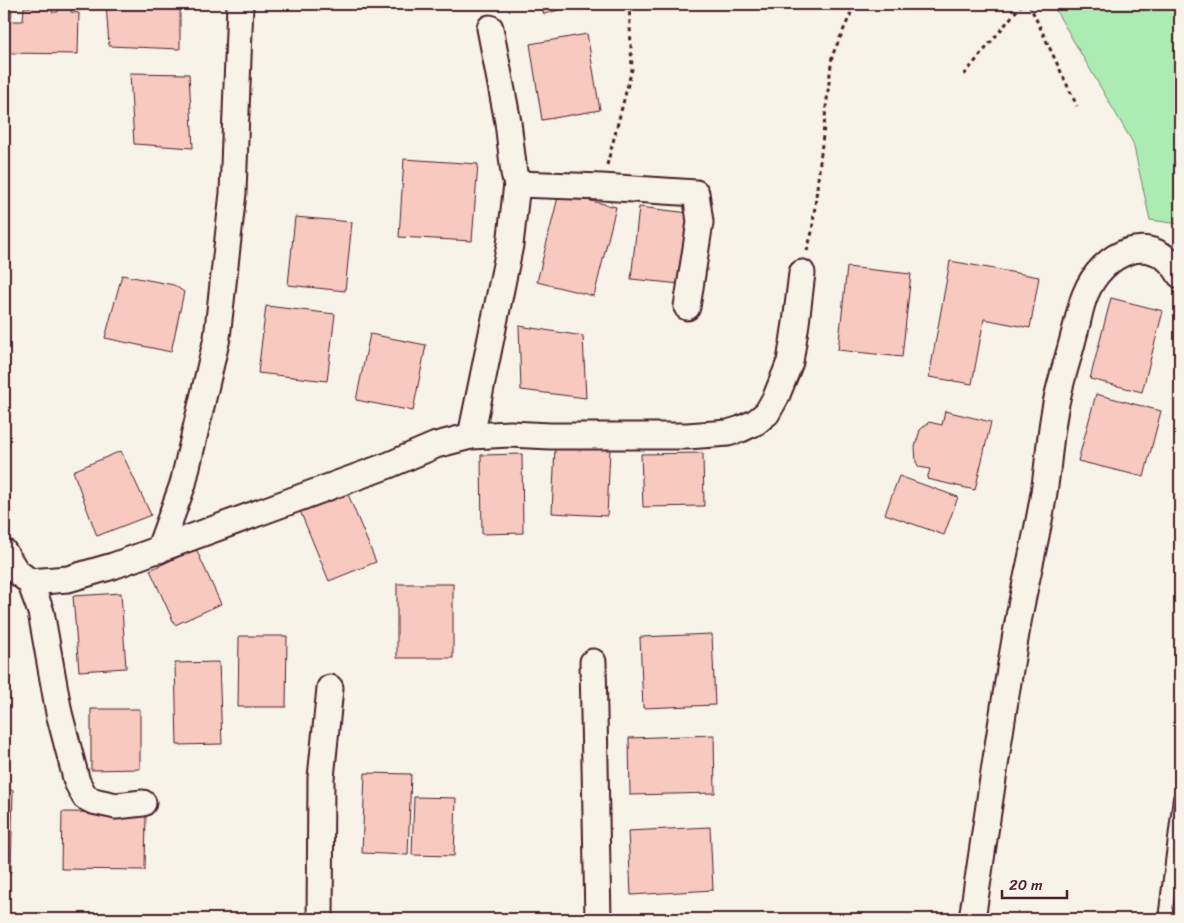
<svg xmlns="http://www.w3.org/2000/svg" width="1184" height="923" viewBox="0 0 1184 923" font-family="Sriracha,sans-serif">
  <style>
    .green { fill: #acebb2; stroke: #7b856e }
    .building { fill: #f8c9be; stroke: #4a1f2b }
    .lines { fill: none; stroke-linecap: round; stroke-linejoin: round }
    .service-casing { stroke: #4a1f2b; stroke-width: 16 }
    .minor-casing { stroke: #4a1f2b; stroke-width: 29 }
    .path { stroke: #4a1f2b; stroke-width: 3; stroke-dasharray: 4 4; stroke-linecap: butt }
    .service { stroke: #f7f3e8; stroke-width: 12 }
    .minor { stroke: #f7f3e8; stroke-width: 25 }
  </style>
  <rect width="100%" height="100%" fill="#f7f3e8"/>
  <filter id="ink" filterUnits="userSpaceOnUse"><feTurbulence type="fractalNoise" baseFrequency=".02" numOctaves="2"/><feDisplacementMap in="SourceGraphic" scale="10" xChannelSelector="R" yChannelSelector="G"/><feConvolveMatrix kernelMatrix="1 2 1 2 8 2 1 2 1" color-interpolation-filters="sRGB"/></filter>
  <g filter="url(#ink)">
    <polygon class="green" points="1052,4 1180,4 1180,222 1179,224 1150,220 1133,143"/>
    <g class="building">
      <polygon points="32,4 53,4 52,12 58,12 59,4 71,4 71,12 79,13 78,54 4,53 4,11 12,11 11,21 23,21 24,7 32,7"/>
      <polygon points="106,4 180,4 180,49 109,46"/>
      <polygon points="540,4 578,4 578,5 544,14"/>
      <polygon points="587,34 600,110 542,120 530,44"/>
      <polygon points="130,73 189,74 193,148 134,144"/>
      <polygon points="404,159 478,164 472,241 399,237"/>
      <polygon points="559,193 616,207 594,296 537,282"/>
      <polygon points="639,207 689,213 680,284 631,279"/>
      <polygon points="295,217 352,222 345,291 288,285"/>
      <polygon points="950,261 1039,277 1030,328 984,319 972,384 929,377"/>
      <polygon points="847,267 911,274 902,357 838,350"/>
      <polygon points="122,275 174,285 184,292 171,352 105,338"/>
      <polygon points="1111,298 1163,311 1142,392 1090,379"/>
      <polygon points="266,306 335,314 327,381 258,373"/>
      <polygon points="519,326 583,336 586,398 521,390"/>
      <polygon points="370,334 426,345 413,411 356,400"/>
      <polygon points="1096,394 1161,411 1144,477 1078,461"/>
      <polygon points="945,411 991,422 975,490 927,479 930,469 919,467 916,462 915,447 920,430 929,422 942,425"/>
      <polygon points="555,447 610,449 607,516 552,513"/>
      <polygon points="121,451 151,515 97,536 73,471"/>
      <polygon points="703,453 704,506 643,507 641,454"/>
      <polygon points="522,454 523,533 482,534 481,455"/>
      <polygon points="899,476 958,497 944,535 885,514"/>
      <polygon points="345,487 376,562 329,581 298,506"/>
      <polygon points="196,549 221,604 175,625 150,570"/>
      <rect x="397" y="584" width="56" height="74"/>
      <polygon points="121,593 126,668 79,671 73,596"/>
      <polygon points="712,634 715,705 643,708 640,637"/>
      <polygon points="239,636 287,636 286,707 238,707"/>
      <polygon points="219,662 222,744 177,745 175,663"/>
      <polygon points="91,709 140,709 140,769 91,770"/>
      <polygon points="714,735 715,793 630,795 629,738"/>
      <polygon points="365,773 411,774 408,855 362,853"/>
      <polygon points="4,790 13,790 11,872 4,872"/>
      <polygon points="414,797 456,798 454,856 412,855"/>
      <polygon points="62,812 146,813 145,870 61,869"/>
      <polygon points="710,827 713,890 631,895 628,831"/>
    </g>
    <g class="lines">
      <defs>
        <polyline id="service" points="1165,919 1180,798"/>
        <g id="minor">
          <polyline points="517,184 602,187 696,193 700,222 687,307"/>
          <polyline points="471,436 510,245 517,184 514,173 508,122 490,28"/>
          <polyline points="159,550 183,484 217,338 233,193 240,4"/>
          <polyline points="4,552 16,571 30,582 68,579 113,566 389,465 436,445 471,436 510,434 550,436 687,436 728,433 741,429 756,422 767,413 776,397 790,362 796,323 802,273"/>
          <polyline points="30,582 41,612 59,713 77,782 85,797 93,801 116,806 143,803"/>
          <polyline points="593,662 598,919"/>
          <polyline points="320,919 321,778 330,688"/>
          <path d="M972 919C987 822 1000 725 1017 628 1024 586 1035 546 1042 504 1048 473 1049 441 1055 409 1059 385 1068 360 1074 335 1078 322 1080 307 1085 295 1102 252 1153 228 1180 275"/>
        </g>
      </defs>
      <use href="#service" class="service-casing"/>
      <use href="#minor" class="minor-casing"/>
      <g class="path">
        <polyline points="1029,4 1077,106"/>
        <polyline points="964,75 1022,4"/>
        <polyline points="607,165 632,69 629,4"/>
        <polyline points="807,251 812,232 832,56 855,4"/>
      </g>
      <use href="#service" class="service"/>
      <use href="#minor" class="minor"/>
    </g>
  </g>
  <rect width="1184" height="923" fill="none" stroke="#f7f3e8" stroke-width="20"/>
  <rect x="10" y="10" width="1164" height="903" fill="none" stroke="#4a1f2b" stroke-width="2" filter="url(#ink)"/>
  <path d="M1002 890v8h65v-8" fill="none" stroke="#4a1f2b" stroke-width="2.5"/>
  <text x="1009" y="890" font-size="15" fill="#4a1f2b" stroke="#f7f3e8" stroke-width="4" paint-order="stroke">20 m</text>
</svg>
